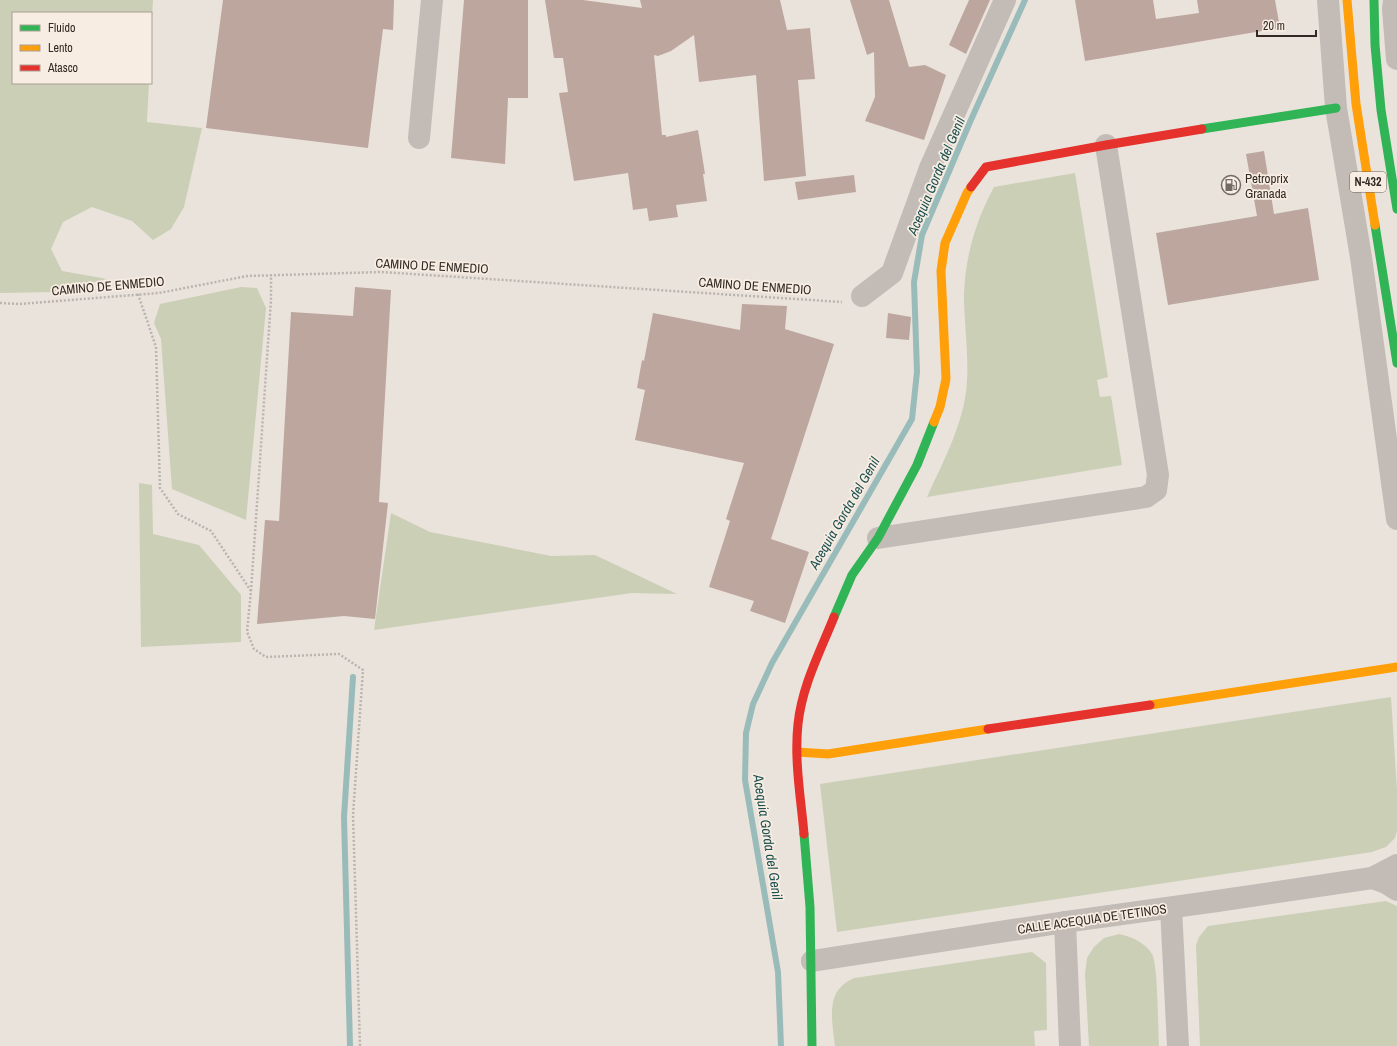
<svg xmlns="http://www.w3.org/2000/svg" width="1397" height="1046" viewBox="0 0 1397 1046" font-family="'Archivo Narrow',sans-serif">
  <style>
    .green { fill: #cbcfb6 }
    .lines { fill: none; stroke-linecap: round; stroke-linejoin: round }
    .stream { stroke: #99bcba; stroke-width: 6 }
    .building { fill: #bda69e }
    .path { stroke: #bbb4ae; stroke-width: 2.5; stroke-dasharray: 2 2; stroke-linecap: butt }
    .street { stroke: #c2bbb6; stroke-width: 22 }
    .fast { stroke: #30b455; stroke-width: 9 }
    .slow { stroke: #ff9f0a; stroke-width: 9 }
    .jam { stroke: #e5322d; stroke-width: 9 }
    .labels { text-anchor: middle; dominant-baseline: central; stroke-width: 3.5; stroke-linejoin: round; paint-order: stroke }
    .shield { fill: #f8ede2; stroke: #6d645e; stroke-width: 1 }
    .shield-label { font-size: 12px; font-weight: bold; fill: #322925 }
    .poi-label { font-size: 13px; fill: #322925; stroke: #f8ede2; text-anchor: start }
    .street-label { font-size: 13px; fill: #322925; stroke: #f8ede2 }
    .water-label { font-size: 14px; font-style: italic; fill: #1c5052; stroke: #f8ede2 }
  </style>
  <rect width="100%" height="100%" fill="#eae3dc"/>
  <g class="green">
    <polygon points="0,0 153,0 151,34 151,13 13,13 13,83 149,83 147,122 202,128 184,207 171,229 153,240 132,221 92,207 63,222 51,249 62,271 107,279 54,292 0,293"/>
    <path d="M1075 173 1108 377 1097 380 1100 397 1111 396 1122 465 927 497C942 464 961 429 966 392 970 360 964 327 964 295 965 257 976 220 994 187Z"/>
    <polygon points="241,287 257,288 266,308 246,520 172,489 161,339 154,323 160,304"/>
    <polygon points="139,483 152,485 153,534 199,545 241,595 241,642 141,647"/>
    <polygon points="391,513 430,532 551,556 595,555 677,594 632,593 374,630"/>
    <polygon points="1391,697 1397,790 1397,831 1395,838 1386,847 1372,852 837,932 820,784"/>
    <polygon points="1386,901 1397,906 1397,1046 1200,1046 1196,945 1199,937 1208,926"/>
    <path d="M1119 934C1133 937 1144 942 1152 954 1158 964 1158 1030 1159 1046H1089L1085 974 1087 958 1094 947 1104 938Z"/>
    <path d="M1032 952 1046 963 1047 1030 1034 1031 1035 1046H835C833 1029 827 999 841 987 844 983 850 980 854 978Z"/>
  </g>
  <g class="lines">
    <g class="stream">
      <polyline points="350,1046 344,817 353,677"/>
      <polyline points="781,1046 778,972 745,780 746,733 753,704 772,663 912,419 917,372 914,282 922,235 970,122 1025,0"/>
    </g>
  </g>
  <g class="building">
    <polygon points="223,0 394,0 393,30 383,29 368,148 206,128"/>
    <polygon points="464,0 528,0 528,98 508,98 505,164 451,158"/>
    <polygon points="545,0 583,0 642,8 640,0 780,0 787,30 810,28 815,79 798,80 806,176 764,181 756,75 699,82 694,35 671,51 658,56 654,55 662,135 666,135 666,137 698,130 705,174 703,174 707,201 676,205 678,217 649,221 647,208 633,210 628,173 574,181 559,93 568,92 563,58 554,58"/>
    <polygon points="850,0 889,0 909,67 925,65 946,75 924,140 865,121 875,97 874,52 867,55"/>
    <polygon points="969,0 990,0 966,54 949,45"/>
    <polygon points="1075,0 1153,0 1156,19 1199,13 1197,0 1275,0 1280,28 1085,61"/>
    <polygon points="1264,151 1274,214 1308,208 1319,280 1168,305 1156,233 1257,216 1246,154"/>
    <polygon points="854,175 856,192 798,200 795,182"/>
    <polygon points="355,287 391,290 379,502 388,503 375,619 344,616 257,624 265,520 279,521 291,312 353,316"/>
    <polygon points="742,304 787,306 785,329 834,344 771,539 809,552 785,623 750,611 754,601 709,587 730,521 726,519 744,463 635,440 645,390 637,388 642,360 644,361 653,313 740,330"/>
    <polygon points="888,313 911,317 909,340 886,338"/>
  </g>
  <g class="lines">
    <g class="path">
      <polyline points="138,294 156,347 160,488 178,514 211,531 251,591 247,632 254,649 266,657 339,654 363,670 353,815 360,1046"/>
      <polyline points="0,303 20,304 159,293 247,276 381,272 842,302"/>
      <polyline points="251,591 271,300 271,275"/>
    </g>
    <g class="street">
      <polyline points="1328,0 1336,108 1361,257 1397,519"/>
      <polyline points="1394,0 1393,9 1397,59"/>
      <polyline points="419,138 432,0"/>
      <polyline points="862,296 892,273 930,168 1005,0"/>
      <polyline points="878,538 1146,497 1156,490 1158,475 1106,145"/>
      <polyline points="1372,878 1386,883 1397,890"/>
      <polyline points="1171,908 1178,1046"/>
      <polyline points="1065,922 1070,1046"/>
      <polyline points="812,961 1065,922 1217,901 1372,878 1397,865"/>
    </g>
    <g class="fast">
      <polyline points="1374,0 1375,45 1381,110 1397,209"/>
      <polyline points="1202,129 1336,108"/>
      <polyline points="1375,225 1397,363"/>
      <polyline points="834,617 852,575 878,538 917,465 934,422"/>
      <polyline points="804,834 810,907 812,1046"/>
    </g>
    <g class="slow">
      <polyline points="1347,0 1356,104 1375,225"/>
      <polyline points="934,422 940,407 946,379 941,271 945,243 967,193 971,187"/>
      <polyline points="1150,705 1397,667"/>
      <polyline points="797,752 828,754 988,729"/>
    </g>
    <g class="jam">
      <polyline points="971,187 986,167 1106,145 1202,129"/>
      <polyline points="988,729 1150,705"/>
      <path d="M804 834C801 799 794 760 798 724 802 686 820 652 834 617"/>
    </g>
  </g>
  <defs>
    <symbol id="fuel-ring" viewBox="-11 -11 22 22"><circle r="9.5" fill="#f8ede2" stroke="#726a65" stroke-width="1.5"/><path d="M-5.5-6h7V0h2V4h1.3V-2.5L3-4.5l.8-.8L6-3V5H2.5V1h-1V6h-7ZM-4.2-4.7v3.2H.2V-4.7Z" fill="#726a65"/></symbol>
  </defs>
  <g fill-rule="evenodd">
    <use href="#fuel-ring" x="1220" y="174" width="22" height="22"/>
  </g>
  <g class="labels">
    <rect class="shield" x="1350" y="172" width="36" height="20" rx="3"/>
    <g class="shield-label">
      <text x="1368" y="182">N-432</text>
    </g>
    <g class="poi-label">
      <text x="1245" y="178">Petroprix<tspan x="1245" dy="15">Granada</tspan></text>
    </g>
    <g class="street-label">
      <text transform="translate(432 266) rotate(3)">CAMINO DE ENMEDIO</text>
      <text transform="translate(108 286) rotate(-5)">CAMINO DE ENMEDIO</text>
      <text transform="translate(755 286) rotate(4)">CAMINO DE ENMEDIO</text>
      <text transform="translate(1092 919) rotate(-8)">CALLE ACEQUIA DE TETINOS</text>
    </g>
    <g class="water-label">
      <text transform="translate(936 176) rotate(-67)">Acequia Gorda del Genil</text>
      <text transform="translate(844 513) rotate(-60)">Acequia Gorda del Genil</text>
      <text transform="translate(768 837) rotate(81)">Acequia Gorda del Genil</text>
    </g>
  </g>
  <rect x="12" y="12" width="140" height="72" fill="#f8ede2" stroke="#a99f96"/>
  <rect x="20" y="25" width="20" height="6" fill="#30b455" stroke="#a99f96"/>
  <text x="48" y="32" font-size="12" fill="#322925">Fluido</text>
  <rect x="20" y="45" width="20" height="6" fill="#ff9f0a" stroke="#a99f96"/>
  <text x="48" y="52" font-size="12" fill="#322925">Lento</text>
  <rect x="20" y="65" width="20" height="6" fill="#e5322d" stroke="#a99f96"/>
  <text x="48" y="72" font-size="12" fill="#322925">Atasco</text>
  <path d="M1257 30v6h59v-6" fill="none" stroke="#322925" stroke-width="2"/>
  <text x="1263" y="30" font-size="12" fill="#322925" stroke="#f8ede2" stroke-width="3" paint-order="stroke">20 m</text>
</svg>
